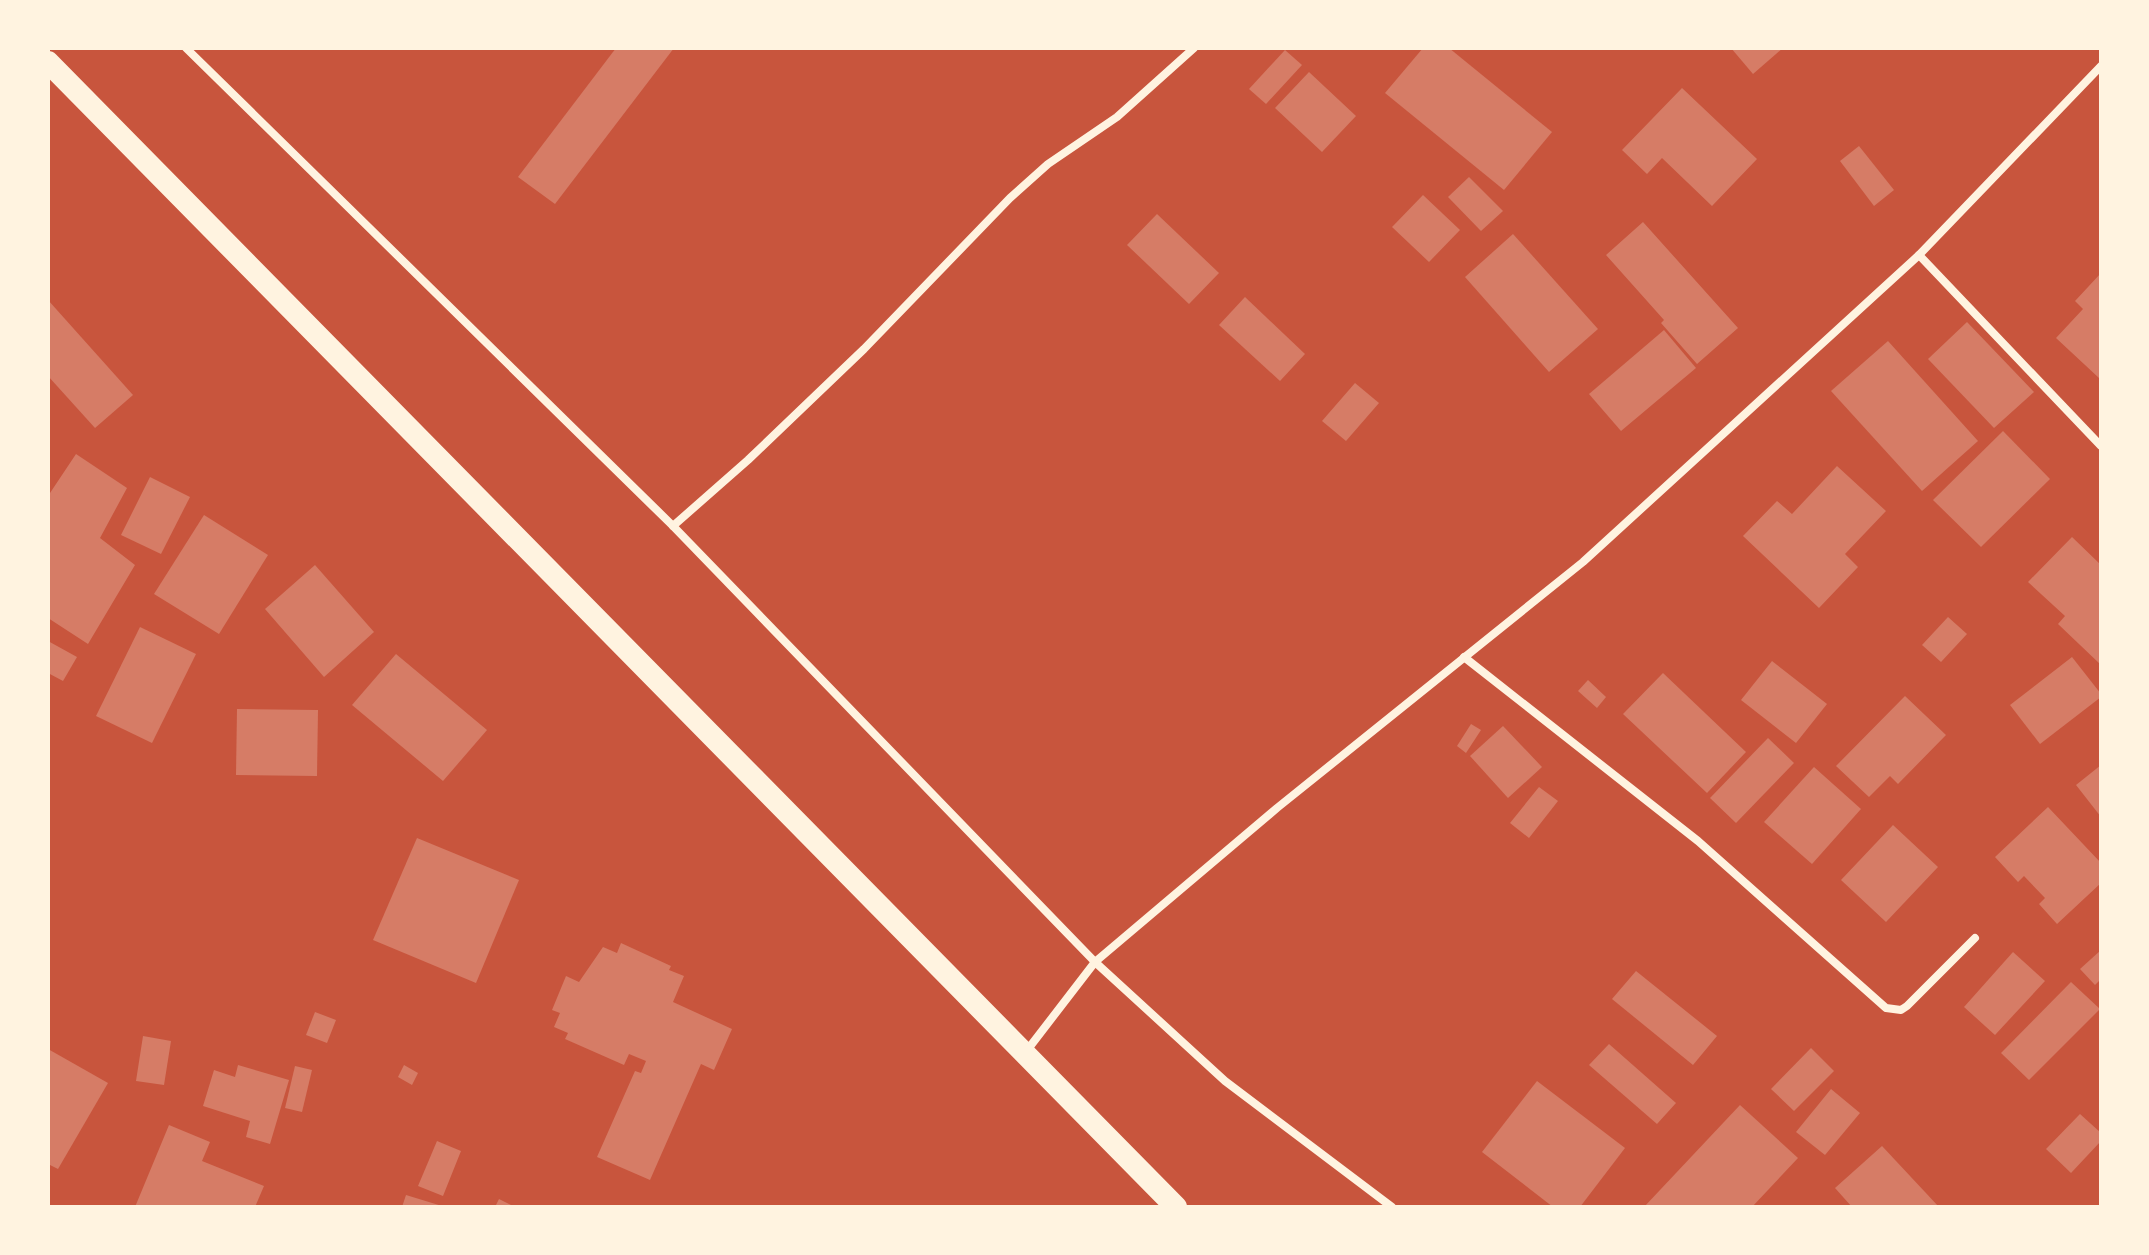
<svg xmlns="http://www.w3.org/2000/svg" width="2149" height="1255" viewBox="0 0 2149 1255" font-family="'PT Sans',sans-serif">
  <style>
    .building { fill: #d67c66 }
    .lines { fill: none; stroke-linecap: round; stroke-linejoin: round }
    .minor { stroke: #fff3e0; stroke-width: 8 }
    .trunk { stroke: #fff3e0; stroke-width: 22 }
  </style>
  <rect width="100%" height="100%" fill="#c8553d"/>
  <g class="building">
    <polygon points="616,48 674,48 555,204 518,177"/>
    <polygon points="1423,48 1449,48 1552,132 1504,190 1385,93"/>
    <polygon points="1731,48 1783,48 1753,74"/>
    <polygon points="1285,50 1302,65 1266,104 1249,89"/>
    <polygon points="1309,72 1356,116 1322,152 1275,108"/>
    <polygon points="1682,88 1757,159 1712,206 1662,158 1647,174 1622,150"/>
    <polygon points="1859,146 1894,190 1874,206 1840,161"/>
    <polygon points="1469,177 1503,211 1481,231 1448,197"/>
    <polygon points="1423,195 1460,230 1429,262 1392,227"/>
    <polygon points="1157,214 1219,273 1189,304 1127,245"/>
    <polygon points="1643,222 1738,328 1697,364 1661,323 1664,320 1606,255"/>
    <polygon points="1513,234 1598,329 1549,372 1465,277"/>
    <polygon points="2101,273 2101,376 2099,378 2056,338 2083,309 2075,301"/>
    <polygon points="1245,297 1305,354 1280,381 1219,325"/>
    <polygon points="48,300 133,395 95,428 48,376"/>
    <polygon points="1967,322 2034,392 1994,428 1928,359"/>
    <polygon points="1664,330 1696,368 1621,431 1589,394"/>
    <polygon points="1888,341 1978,441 1922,491 1831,391"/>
    <polygon points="1355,383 1379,403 1346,441 1322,421"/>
    <polygon points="2003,431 2050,479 1981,547 1933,500"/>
    <polygon points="76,454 127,488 100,538 135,565 88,644 48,618 48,496"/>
    <polygon points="1837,466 1886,511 1845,554 1858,567 1819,608 1743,536 1777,501 1792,514"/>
    <polygon points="150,477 190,497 161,554 121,535"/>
    <polygon points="204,515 268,555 219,634 154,594"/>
    <polygon points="2072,537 2101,565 2101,665 2058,624 2065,616 2028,582"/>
    <polygon points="315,565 374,632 324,677 265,609"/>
    <polygon points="1948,617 1967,634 1941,662 1922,645"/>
    <polygon points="140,627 196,654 152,743 96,716"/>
    <polygon points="48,641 77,657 63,681 48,673"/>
    <polygon points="396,654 487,730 443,781 352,705"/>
    <polygon points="2072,657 2101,694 2101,697 2040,744 2010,705"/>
    <polygon points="1772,661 1827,704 1796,743 1741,700"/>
    <polygon points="1663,673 1746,752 1707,793 1623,714"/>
    <polygon points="1588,680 1606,697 1597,708 1578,691"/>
    <polygon points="1905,696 1946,735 1898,784 1890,776 1869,797 1836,766"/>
    <polygon points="237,709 318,710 317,776 236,775"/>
    <polygon points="1471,724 1481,730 1466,753 1457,746"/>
    <polygon points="1503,726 1542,767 1508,798 1470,756"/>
    <polygon points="1768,738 1794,763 1736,823 1710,798"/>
    <polygon points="2101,765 2101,817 2076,785"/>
    <polygon points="1814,767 1861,809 1812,864 1764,822"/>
    <polygon points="1539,787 1558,801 1529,838 1510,823"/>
    <polygon points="2048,807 2101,863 2101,883 2057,924 2039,904 2045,898 2024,876 2018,882 1995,857"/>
    <polygon points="1893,825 1938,867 1886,922 1841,880"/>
    <polygon points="417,838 519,880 476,983 373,940"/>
    <polygon points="621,943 671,966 669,970 684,976 673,1002 732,1029 714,1070 701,1064 650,1180 597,1157 635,1071 641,1073 646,1061 629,1054 624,1065 565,1039 568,1033 554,1027 560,1013 552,1010 566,976 579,982 603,947 617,953"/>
    <polygon points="2101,950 2101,979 2095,985 2080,969"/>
    <polygon points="2013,952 2045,981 1995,1035 1964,1007"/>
    <polygon points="1636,971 1717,1036 1693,1065 1612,999"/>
    <polygon points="2071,982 2100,1009 2029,1080 2001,1053"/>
    <polygon points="315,1012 336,1020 327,1043 306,1035"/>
    <polygon points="143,1036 171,1041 164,1085 136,1081"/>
    <polygon points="1609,1044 1676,1103 1657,1124 1589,1065"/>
    <polygon points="1811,1048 1834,1071 1794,1111 1771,1089"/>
    <polygon points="48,1049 108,1083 58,1169 48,1164"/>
    <polygon points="238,1065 289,1080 270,1144 246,1137 250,1121 203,1106 214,1070 235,1077"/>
    <polygon points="404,1065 418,1073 412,1085 398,1077"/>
    <polygon points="295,1066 312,1070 302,1112 285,1108"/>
    <polygon points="1537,1081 1625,1148 1580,1207 1553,1207 1482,1152"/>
    <polygon points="1831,1089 1860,1113 1825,1155 1796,1132"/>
    <polygon points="1740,1105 1798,1158 1752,1207 1644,1207"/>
    <polygon points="2080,1114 2101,1133 2101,1141 2071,1173 2046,1149"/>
    <polygon points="169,1125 210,1142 202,1161 264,1186 255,1207 135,1207"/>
    <polygon points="437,1141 461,1151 443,1196 418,1186"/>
    <polygon points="1882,1146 1939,1207 1852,1207 1835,1188"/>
    <polygon points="406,1195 442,1206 442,1207 402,1207"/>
    <polygon points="499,1199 515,1207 495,1207"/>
  </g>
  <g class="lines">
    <g class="minor">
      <polyline points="186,48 673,526 1095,962 1225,1081 1392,1207"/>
      <polyline points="1919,255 2101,446"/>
      <polyline points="673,526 748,460 864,349 1010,198 1048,164 1117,117 1194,48"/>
      <polyline points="1464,657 1698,841 1886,1008 1901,1010 1907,1006 1975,938"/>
      <polyline points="1025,1053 1095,962 1277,808 1583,562 1919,255 2101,66"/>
    </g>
    <polyline class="trunk" points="48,62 1176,1207"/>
  </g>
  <rect width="2149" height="1255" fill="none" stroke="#fff3e0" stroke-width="100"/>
</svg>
